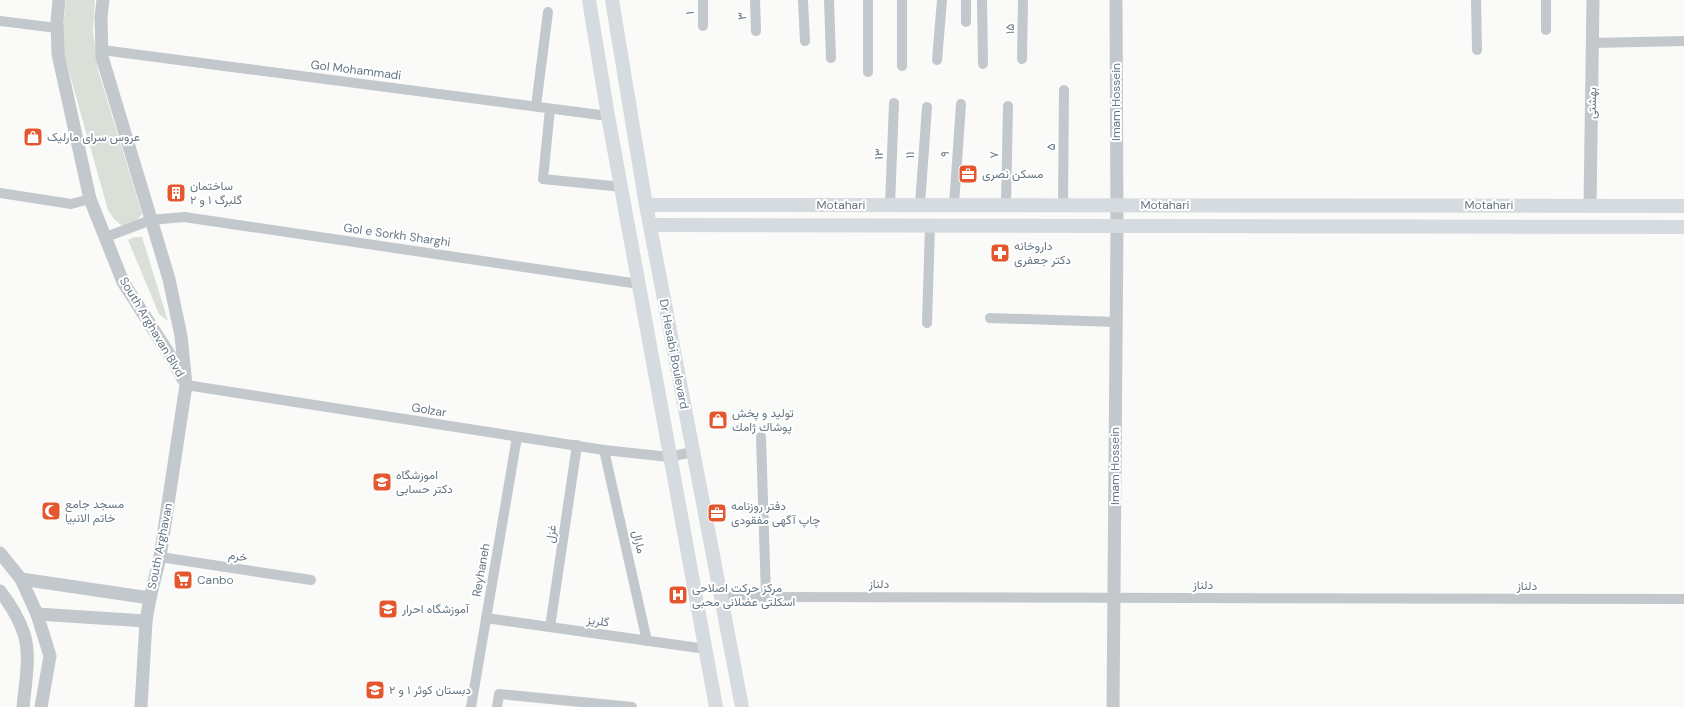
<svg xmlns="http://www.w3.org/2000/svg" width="1684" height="707" viewBox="0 0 1684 707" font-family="'DM Sans',Vazirmatn,sans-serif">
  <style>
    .green { fill: #dadfd7 }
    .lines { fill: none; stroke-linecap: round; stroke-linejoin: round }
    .minor { stroke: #c3c8cc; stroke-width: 10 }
    .tertiary { stroke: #c3c8cc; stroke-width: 13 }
    .secondary { stroke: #d6dbdf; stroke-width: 14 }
    .labels { text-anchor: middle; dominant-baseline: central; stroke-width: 4; stroke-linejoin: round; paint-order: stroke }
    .street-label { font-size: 12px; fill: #657683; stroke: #fff }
    .poi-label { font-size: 12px; fill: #657683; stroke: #fff; text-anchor: start }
  </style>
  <rect width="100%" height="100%" fill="#fafaf8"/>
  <g class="green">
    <path d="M66 0H95L93 31 98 70 142 214C136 223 131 225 121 225L114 219 108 210 64 54 62 39Z"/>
    <polygon points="134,237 142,237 168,321 159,314 128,240"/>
  </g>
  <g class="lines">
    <g class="minor">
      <polyline points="703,0 703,26"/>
      <polyline points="755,0 756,31"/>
      <polyline points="803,0 805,41"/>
      <polyline points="829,0 831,58"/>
      <polyline points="902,0 902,66"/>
      <polyline points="982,0 983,64"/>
      <polyline points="1476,0 1477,50"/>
      <polyline points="0,21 57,28"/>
      <polyline points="966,22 966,0"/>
      <polyline points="1546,30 1546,0"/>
      <polyline points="1592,43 1684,41"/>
      <polyline points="102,50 608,116"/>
      <polyline points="1022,59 1023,0"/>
      <polyline points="937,60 942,0"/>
      <polyline points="868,72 868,0"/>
      <polyline points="536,106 548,12"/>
      <polyline points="550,109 543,179 622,187"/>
      <polyline points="0,193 71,204 90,199"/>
      <polyline points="890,205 894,103"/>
      <polyline points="920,205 927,107"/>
      <polyline points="954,205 961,104"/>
      <polyline points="1006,205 1008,106"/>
      <polyline points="1063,205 1064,90"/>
      <polyline points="106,237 151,220 184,217 639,284"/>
      <polyline points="990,318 1116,322"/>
      <polyline points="927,323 930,226"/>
      <polyline points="186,385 604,450 669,457 692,452"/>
      <polyline points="761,437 766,597"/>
      <polyline points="604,450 647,641"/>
      <polyline points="160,557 311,580"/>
      <polyline points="722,597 1684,599"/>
      <polyline points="486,618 706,649"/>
      <polyline points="550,627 577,445"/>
      <polyline points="471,707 517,437"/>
      <polyline points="497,707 499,694 632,707"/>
    </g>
    <g class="tertiary">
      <polyline points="59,0 57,21 58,54 90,199 123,282 171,357 183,379"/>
      <polyline points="103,0 101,17 102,57 169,279 181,336 186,385 160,557 150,598 146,621 141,707"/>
      <polyline points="1590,206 1593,0"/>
      <polyline points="0,553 21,579 37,614 50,656 41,707"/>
      <polyline points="21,579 150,598"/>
      <path d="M0 591C10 604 19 618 24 634 31 654 25 686 23 707"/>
      <polyline points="37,614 146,621"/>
      <polyline points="1113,707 1117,226 1116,0"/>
    </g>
    <g class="secondary">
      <polyline points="589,0 608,116 716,707"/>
      <polyline points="612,0 646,205 742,707"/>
      <polyline points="646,205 1684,206"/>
      <polyline points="650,225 1684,227"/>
    </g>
  </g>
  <defs>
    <symbol id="shop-square" viewBox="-11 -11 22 22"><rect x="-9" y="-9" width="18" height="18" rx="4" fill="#e4572e" stroke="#fff"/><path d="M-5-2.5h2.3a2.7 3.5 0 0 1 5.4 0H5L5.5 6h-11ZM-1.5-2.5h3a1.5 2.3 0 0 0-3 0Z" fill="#fff"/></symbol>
    <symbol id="office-square" viewBox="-11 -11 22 22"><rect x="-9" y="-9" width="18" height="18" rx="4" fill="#e4572e" stroke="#fff"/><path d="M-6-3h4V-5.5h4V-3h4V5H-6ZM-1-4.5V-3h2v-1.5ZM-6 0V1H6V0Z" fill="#fff"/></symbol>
    <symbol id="building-square" viewBox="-11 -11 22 22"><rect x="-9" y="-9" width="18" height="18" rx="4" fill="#e4572e" stroke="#fff"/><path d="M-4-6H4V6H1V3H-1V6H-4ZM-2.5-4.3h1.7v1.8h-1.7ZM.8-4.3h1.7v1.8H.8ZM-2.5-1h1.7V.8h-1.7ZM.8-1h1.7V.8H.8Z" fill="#fff"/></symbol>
    <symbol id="pharmacy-square" viewBox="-11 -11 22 22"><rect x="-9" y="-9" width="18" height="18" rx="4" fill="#e4572e" stroke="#fff"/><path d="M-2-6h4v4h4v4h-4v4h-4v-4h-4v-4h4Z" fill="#fff"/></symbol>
    <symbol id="school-square" viewBox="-11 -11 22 22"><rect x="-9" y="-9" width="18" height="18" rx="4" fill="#e4572e" stroke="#fff"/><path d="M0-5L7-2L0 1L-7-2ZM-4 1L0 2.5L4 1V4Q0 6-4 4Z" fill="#fff"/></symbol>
    <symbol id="mosque-square" viewBox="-11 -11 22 22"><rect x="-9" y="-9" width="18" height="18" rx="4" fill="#e4572e" stroke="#fff"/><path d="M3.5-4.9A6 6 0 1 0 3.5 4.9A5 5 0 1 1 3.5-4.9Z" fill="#fff"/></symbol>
    <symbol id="supermarket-square" viewBox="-11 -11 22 22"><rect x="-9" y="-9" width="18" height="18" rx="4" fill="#e4572e" stroke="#fff"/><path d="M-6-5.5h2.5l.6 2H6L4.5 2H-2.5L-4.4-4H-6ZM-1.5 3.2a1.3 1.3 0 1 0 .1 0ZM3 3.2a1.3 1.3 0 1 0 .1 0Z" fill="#fff"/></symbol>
    <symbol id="hospital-square" viewBox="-11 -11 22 22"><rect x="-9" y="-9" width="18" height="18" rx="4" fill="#e4572e" stroke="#fff"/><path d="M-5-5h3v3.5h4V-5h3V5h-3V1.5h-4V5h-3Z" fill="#fff"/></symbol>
  </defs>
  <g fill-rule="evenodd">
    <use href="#shop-square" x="22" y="126" width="22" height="22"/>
    <use href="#office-square" x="957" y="163" width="22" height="22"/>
    <use href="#building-square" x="165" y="182" width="22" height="22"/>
    <use href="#pharmacy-square" x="989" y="242" width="22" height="22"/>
    <use href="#shop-square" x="707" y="409" width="22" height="22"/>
    <use href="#school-square" x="371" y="471" width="22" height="22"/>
    <use href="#mosque-square" x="40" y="500" width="22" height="22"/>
    <use href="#office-square" x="706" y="502" width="22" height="22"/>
    <use href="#supermarket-square" x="172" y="569" width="22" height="22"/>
    <use href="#hospital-square" x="667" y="584" width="22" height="22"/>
    <use href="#school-square" x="377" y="598" width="22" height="22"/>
    <use href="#school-square" x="364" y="679" width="22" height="22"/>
  </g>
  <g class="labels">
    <g class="street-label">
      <text transform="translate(690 13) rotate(-92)">۱</text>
      <text transform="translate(742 16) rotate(-93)">۳</text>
      <text transform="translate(1010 29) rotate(-90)">۱۵</text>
      <text transform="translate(356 70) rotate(7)">Gol Mohammadi</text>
      <text transform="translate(1116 102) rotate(-90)">Imam Hossein</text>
      <text transform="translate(1592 103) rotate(-89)">بهشتی</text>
      <text transform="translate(1051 147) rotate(-89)">۵</text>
      <text transform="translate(879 154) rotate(-88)">۱۳</text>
      <text transform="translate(945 154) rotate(-86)">۹</text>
      <text transform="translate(910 155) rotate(-86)">۱۱</text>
      <text transform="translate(994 155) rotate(-89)">۷</text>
      <text x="841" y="205">Motahari</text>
      <text x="1165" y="205">Motahari</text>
      <text x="1489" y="205">Motahari</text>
      <text transform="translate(397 235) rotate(8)">Gol e Sorkh Sharghi</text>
      <text transform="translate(152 327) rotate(59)">South Arghavan Blvd</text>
      <text transform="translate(674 354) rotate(79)">Dr Hesabi Boulevard</text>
      <text transform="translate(429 410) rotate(9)">Golzar</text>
      <text transform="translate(1115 466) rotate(-90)">Imam Hossein</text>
      <text transform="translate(551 534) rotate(-82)">غزل</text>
      <text transform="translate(639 542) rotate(77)">مارال</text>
      <text transform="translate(160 546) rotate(-79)">South Arghavan</text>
      <text transform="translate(238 556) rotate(9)">خرم</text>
      <text transform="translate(481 570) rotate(-80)">Reyhaneh</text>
      <text x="879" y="584">دلناز</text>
      <text x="1203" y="585">دلناز</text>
      <text x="1527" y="586">دلناز</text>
      <text transform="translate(598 621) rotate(8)">گلریز</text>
    </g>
    <g class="poi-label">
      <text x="47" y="137">عروس سرای مارلیک</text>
      <text x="982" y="174">مسکن نصری</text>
      <text x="190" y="186">ساختمان<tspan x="190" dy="14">گلبرگ ۱ و ۲</tspan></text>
      <text x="1014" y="246">داروخانه<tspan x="1014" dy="14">دکتر جعفری</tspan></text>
      <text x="732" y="413">توليد و پخش<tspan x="732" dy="14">پوشاك ژامك</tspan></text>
      <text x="396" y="475">اموزشگاه<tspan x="396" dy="14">دکتر حسابی</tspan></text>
      <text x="65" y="504">مسجد جامع<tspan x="65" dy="14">خاتم الانبیا</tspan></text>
      <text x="731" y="506">دفتر روزنامه<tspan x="731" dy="14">چاپ آگهی مفقودی</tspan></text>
      <text x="197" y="580">Canbo</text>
      <text x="692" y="588">مرکز حرکت اصلاحی<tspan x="692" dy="14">اسکلتی عضلانی محبی</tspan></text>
      <text x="402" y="609">آموزشگاه احرار</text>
      <text x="389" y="690">دبستان کوثر ۱ و ۲</text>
    </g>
  </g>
</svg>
